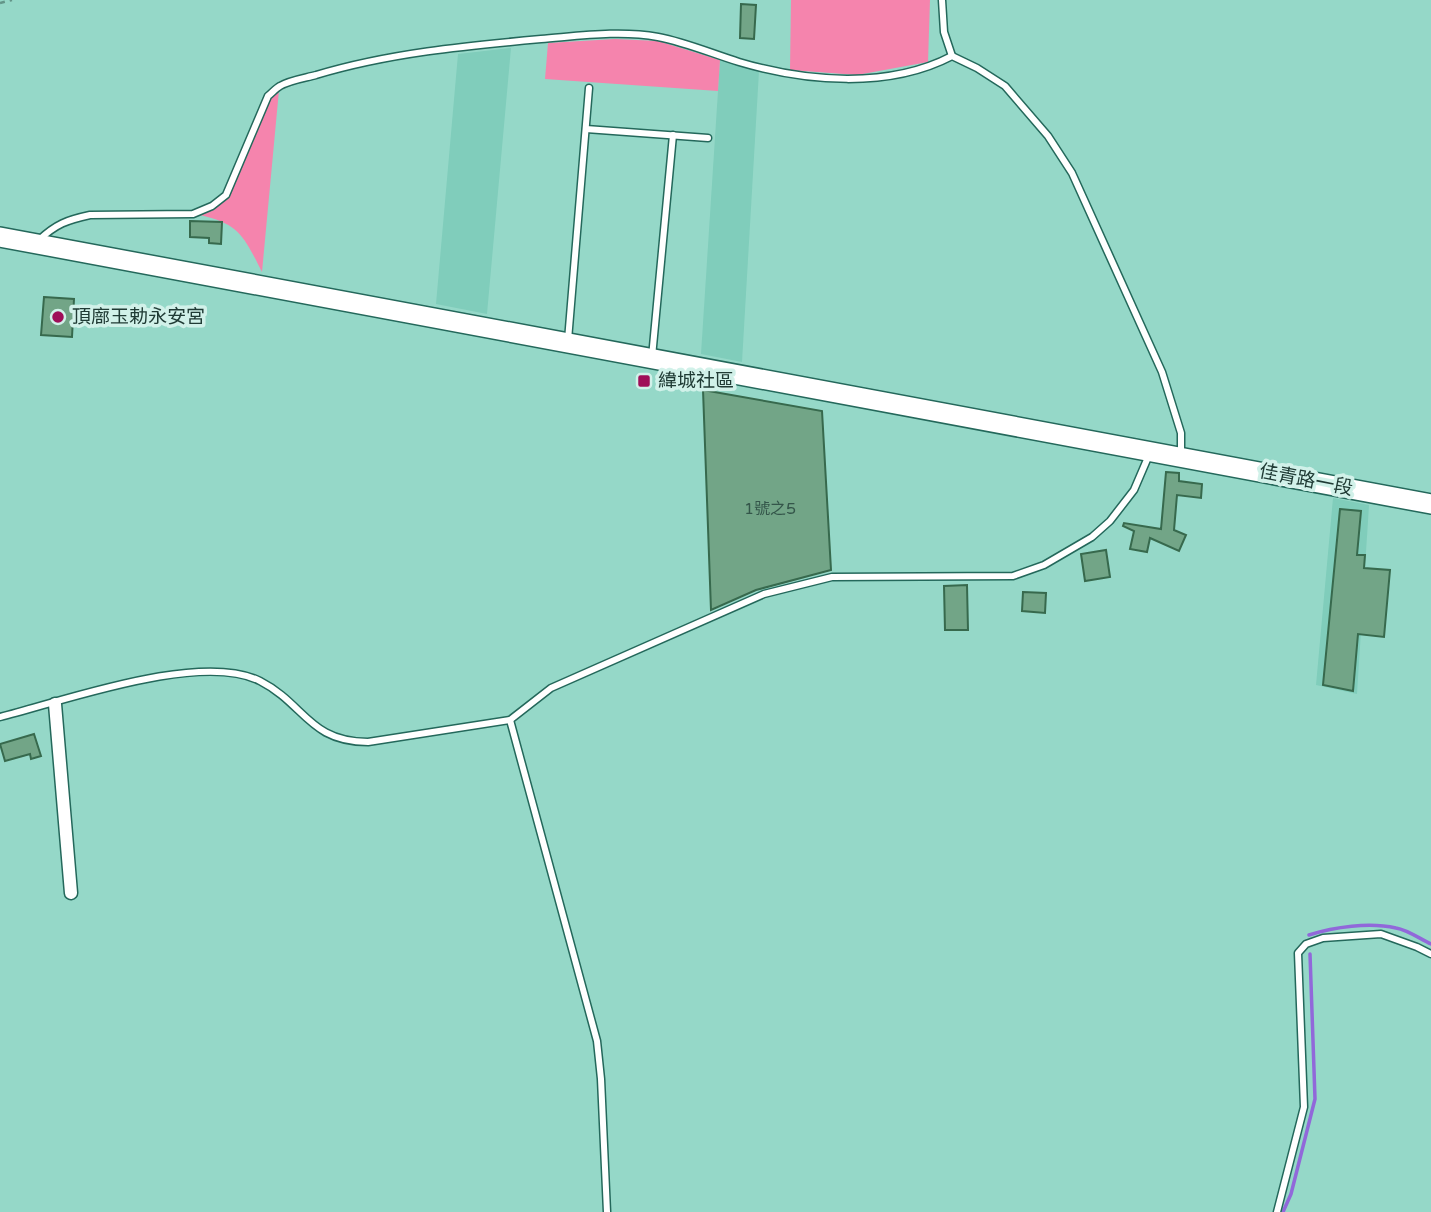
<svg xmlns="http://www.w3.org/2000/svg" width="1431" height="1212" viewBox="0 0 1431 1212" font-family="'Varela Round','Noto Sans TC',sans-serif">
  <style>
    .built { fill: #80cdbb }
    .green { fill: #f584ad }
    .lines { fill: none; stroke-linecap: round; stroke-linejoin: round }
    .stream { stroke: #9168da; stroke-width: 3.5 }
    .building { fill: #72a587; stroke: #37694d; stroke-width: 2 }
    .lane-casing { stroke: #24685b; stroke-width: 9 }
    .street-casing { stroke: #24685b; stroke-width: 15 }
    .secondary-casing { stroke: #24685b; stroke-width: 22 }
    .path { stroke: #639589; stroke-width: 2.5; stroke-dasharray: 5 5; stroke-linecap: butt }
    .lane { stroke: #fff; stroke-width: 6 }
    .street { stroke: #fff; stroke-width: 12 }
    .secondary { stroke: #fff; stroke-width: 19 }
    .poi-dot { fill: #9f0e58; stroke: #d1f1e9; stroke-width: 2.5 }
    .labels { text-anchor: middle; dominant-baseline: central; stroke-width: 7; stroke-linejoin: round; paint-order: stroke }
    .number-label { font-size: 16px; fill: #34564a }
    .poi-label { font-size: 19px; fill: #203b35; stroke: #d1f1e9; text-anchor: start }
    .street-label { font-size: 19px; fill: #203b35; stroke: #d1f1e9 }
  </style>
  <rect width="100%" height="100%" fill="#95d8c8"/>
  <g class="built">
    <polygon points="511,48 487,314 436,304 458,54"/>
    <polygon points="720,60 759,71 742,362 701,354"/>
    <polygon points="1333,498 1369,505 1357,694 1316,685"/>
  </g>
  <g class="green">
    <polygon points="791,0 930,0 928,62 857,75 790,70"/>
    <polygon points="615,39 658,41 720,60 718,91 545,79 548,43"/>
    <path d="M279 90 262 272C244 237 240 224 200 215L214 209 229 198 270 98Z"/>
  </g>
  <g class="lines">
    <g class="stream">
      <path d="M1309 935C1334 927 1369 922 1396 928 1408 930 1420 939 1431 944"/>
      <polyline points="1283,1212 1291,1194 1315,1099 1310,954"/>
    </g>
  </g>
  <g class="building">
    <polygon points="741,4 756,5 754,39 740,38"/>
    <polygon points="190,221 222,222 221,244 209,243 209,238 190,237"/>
    <polygon points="44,297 74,299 72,337 41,335"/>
    <polygon points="703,390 822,411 831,570 756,590 711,610"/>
    <polygon points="1166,472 1179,473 1179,481 1202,484 1201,498 1177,495 1174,530 1186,535 1179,551 1150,538 1147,552 1130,549 1134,531 1123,526 1124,523 1161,529"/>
    <polygon points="1340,509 1361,511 1357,555 1365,555 1364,568 1390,570 1384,637 1358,634 1353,691 1323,685"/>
    <polygon points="1106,550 1110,577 1085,581 1081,554"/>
    <polygon points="967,585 968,630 945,630 944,586"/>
    <polygon points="1023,592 1046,593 1045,613 1022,611"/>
    <polygon points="34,734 41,756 31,759 30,754 5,761 0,744"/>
  </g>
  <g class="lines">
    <defs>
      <g id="lane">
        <polyline points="942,0 944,32 952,56"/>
        <polyline points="586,129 708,138"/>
        <path d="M39 240C56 224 67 220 90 215L193 214 212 206 226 195 268 96C272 93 276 88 280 86 290 80 305 78 316 75 389 53 465 46 541 39 579 36 620 30 658 37 685 42 713 54 739 62 806 82 889 89 952 56L977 68 1005 86 1048 136 1072 173 1162 372 1181 433V454"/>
        <polyline points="568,340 589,88"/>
        <polyline points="652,357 673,135"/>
        <path d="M0 717C64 701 201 651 260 681 305 704 309 742 368 742L510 720 551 688 764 594 832 577 1013 576 1044 565 1092 537 1110 521 1134 490 1149 455"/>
        <polyline points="510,720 597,1041 601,1079 607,1212"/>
        <polyline points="1277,1212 1304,1107 1298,953 1306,944 1323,938 1381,934 1417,947 1431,954"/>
      </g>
      <polyline id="street" points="55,704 71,893"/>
      <polyline id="secondary" points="0,237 1431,504"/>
    </defs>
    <use href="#lane" class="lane-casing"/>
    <use href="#street" class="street-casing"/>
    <use href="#secondary" class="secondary-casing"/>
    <polyline class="path" points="0,3 12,0"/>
    <use href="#lane" class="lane"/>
    <use href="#street" class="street"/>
    <use href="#secondary" class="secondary"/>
  </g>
  <g class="poi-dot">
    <circle cx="58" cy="317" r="7"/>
    <rect x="637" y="374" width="14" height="14" rx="3.5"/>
  </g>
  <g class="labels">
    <g class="number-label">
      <text x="770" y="509">1號之5</text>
    </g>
    <g class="poi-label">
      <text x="72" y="317">頂廍玉勅永安宮</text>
      <text x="658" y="381">緯城社區</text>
    </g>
    <g class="street-label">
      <text transform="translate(1306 480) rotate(11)">佳青路一段</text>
    </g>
  </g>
</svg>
